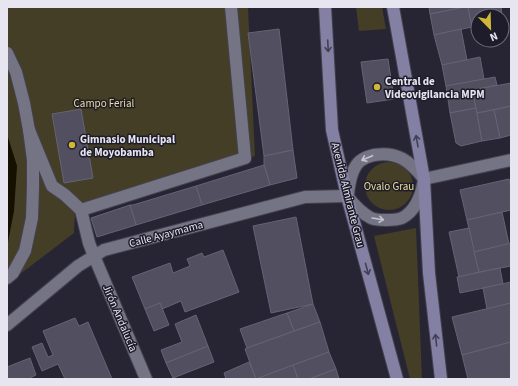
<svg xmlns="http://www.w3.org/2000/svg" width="518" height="386" viewBox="0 0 518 386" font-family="'Source Sans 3',sans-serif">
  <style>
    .green { fill: #433e25 }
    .water { fill: #151000 }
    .building { fill: #514f60; stroke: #656374 }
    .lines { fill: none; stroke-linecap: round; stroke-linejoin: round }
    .street-casing { stroke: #44424f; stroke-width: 14 }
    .secondary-casing { stroke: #44424f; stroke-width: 14 }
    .street { stroke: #757485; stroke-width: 12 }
    .secondary { stroke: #8480a4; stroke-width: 12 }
    .oneway { stroke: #423f55 }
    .oneway2 { stroke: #c5c4d0 }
    .poi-dot { fill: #cfb837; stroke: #1e1c2a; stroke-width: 1.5 }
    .labels { text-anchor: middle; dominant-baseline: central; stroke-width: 3; stroke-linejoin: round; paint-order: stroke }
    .poi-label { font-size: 11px; font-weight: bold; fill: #e7e6f0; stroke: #1e1c2a; text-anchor: start }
    .park-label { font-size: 11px; fill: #eddf99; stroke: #1e1c2a }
    .street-label { font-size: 11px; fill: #e7e6f0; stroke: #1e1c2a }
  </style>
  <rect width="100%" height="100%" fill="#272534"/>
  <g class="green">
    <polygon points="7,7 248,7 255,156 75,213 74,233 7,284"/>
    <polygon points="356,7 382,7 386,29 359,31"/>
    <circle cx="389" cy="186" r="24"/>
    <polygon points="416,228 422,379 410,379 374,236"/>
  </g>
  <polygon class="water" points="7,134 17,166 14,211 7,247"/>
  <g class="building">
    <polygon points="429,7 465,7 430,14"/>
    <polygon points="465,7 468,7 472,27 434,35 430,14"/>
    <polygon points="468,7 501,7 502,16 478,16 478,21 471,22"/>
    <polygon points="279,29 293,150 264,156 248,33"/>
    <polygon points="461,29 467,60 442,65 434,35"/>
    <polygon points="480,57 484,79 446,86 442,65"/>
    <polygon points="388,59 394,99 367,103 361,62"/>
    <polygon points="495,77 497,85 472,90 476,108 450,113 446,86"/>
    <polygon points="511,83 511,106 477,113 472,90"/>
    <polygon points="511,106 511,135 500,138 494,110"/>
    <polygon points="476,108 482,141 461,146 456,143 450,113"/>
    <polygon points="81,109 93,178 64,183 52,114"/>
    <polygon points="494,110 500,138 482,141 477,113"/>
    <polygon points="293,150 297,178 270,185 264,165 264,156"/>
    <polygon points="264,165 270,185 202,205 196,186"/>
    <polygon points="509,179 511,187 511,210 467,220 460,190"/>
    <polygon points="196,186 202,205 136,225 130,205 133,205"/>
    <polygon points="130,205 136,225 97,237 91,218"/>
    <polygon points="502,212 509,244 474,252 467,220"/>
    <polygon points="296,217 313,304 271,313 253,226"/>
    <polygon points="469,228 479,272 459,277 449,232"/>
    <polygon points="511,243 511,266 479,272 474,252"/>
    <polygon points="223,250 239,292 185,312 181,301 162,309 160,303 145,309 132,277 170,263 173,273 190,266 187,259 202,253 204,257"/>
    <polygon points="500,268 503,284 460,293 457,277"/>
    <polygon points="511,282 511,303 487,309 483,288"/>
    <polygon points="160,303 169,325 154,331 145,309"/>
    <polygon points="511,303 511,342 462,355 452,317"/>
    <polygon points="313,304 320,322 294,331 287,313"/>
    <polygon points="287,313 294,331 247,348 240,329"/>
    <polygon points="196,315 208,346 166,363 161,350 182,342 175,324"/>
    <polygon points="75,318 79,326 88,322 112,379 65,379 58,364 42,371 32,347 42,343 48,357 53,355 43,331"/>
    <polygon points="320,322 329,352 256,379 245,349 247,348"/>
    <polygon points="511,342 511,378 507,379 468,379 462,355"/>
    <polygon points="208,346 214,362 173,378 166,363"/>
    <polygon points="329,352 336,369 309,379 298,379 293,365"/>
    <polygon points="30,358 36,375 28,379 7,379 7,367"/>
    <polygon points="249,362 256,379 226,379 224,373"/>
    <polygon points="293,365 298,379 256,379"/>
    <polygon points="336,369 339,379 309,379"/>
  </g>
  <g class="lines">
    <defs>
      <g id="street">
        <polyline points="7,53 16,72 24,103 29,130 33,160 33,187 32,218 25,251 13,273 7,278"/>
        <polyline points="29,130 52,186 65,195 81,210 89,243 94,256 146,379"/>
        <polyline points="424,179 511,160"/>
        <path d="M348 195C349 184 351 169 360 161 364 158 369 156 374 155 397 151 410 161 424 179"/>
        <path d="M347 196C354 205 361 213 371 218 375 220 381 220 386 220 391 220 397 220 402 218 414 212 421 197 423 184"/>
        <polyline points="81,210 245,158 231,7"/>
        <polyline points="7,325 78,266 104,250 305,197 347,196"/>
      </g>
      <g id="secondary">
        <polyline points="325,7 332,130 347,196 397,379"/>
        <polyline points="393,7 424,179 429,273 441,379"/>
      </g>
    </defs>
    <use href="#street" class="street-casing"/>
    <use href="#secondary" class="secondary-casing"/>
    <use href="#street" class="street"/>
    <use href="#secondary" class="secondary"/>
  </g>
  <defs><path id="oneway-shaft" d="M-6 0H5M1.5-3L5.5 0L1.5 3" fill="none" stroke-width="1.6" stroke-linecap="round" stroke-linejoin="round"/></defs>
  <g class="oneway">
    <use href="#oneway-shaft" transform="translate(328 46) rotate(87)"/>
    <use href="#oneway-shaft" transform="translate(417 141) rotate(-100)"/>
    <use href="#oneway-shaft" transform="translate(367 269) rotate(75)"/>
    <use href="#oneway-shaft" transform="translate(436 340) rotate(-96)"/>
  </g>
  <g class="oneway2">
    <use href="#oneway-shaft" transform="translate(367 158) rotate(157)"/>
    <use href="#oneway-shaft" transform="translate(378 219) rotate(9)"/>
  </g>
  <g class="poi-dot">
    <circle cx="377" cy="87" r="4"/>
    <circle cx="72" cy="145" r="4"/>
  </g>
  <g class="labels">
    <g class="poi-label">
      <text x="385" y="81">Central de<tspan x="385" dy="13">Videovigilancia MPM</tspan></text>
      <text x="80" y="139">Gimnasio Municipal<tspan x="80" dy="13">de Moyobamba</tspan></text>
    </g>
    <g class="park-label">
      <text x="104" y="103">Campo Ferial</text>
      <text x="389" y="186">Ovalo Grau</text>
    </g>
    <g class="street-label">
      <text transform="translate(348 195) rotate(76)">Avenida Almirante Grau</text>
      <text transform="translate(166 234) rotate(-15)">Calle Ayaymama</text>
      <text transform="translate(120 318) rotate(67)">Jirón Andalucía</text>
    </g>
  </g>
  <rect width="518" height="386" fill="none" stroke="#e7e6f0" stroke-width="16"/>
  <g transform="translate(490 28) rotate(157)"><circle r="19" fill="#1e1c2a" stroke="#6e6d79"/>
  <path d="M0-3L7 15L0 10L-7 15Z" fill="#cfb837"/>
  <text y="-6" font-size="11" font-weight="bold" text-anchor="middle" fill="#e7e6f0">N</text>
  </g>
</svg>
